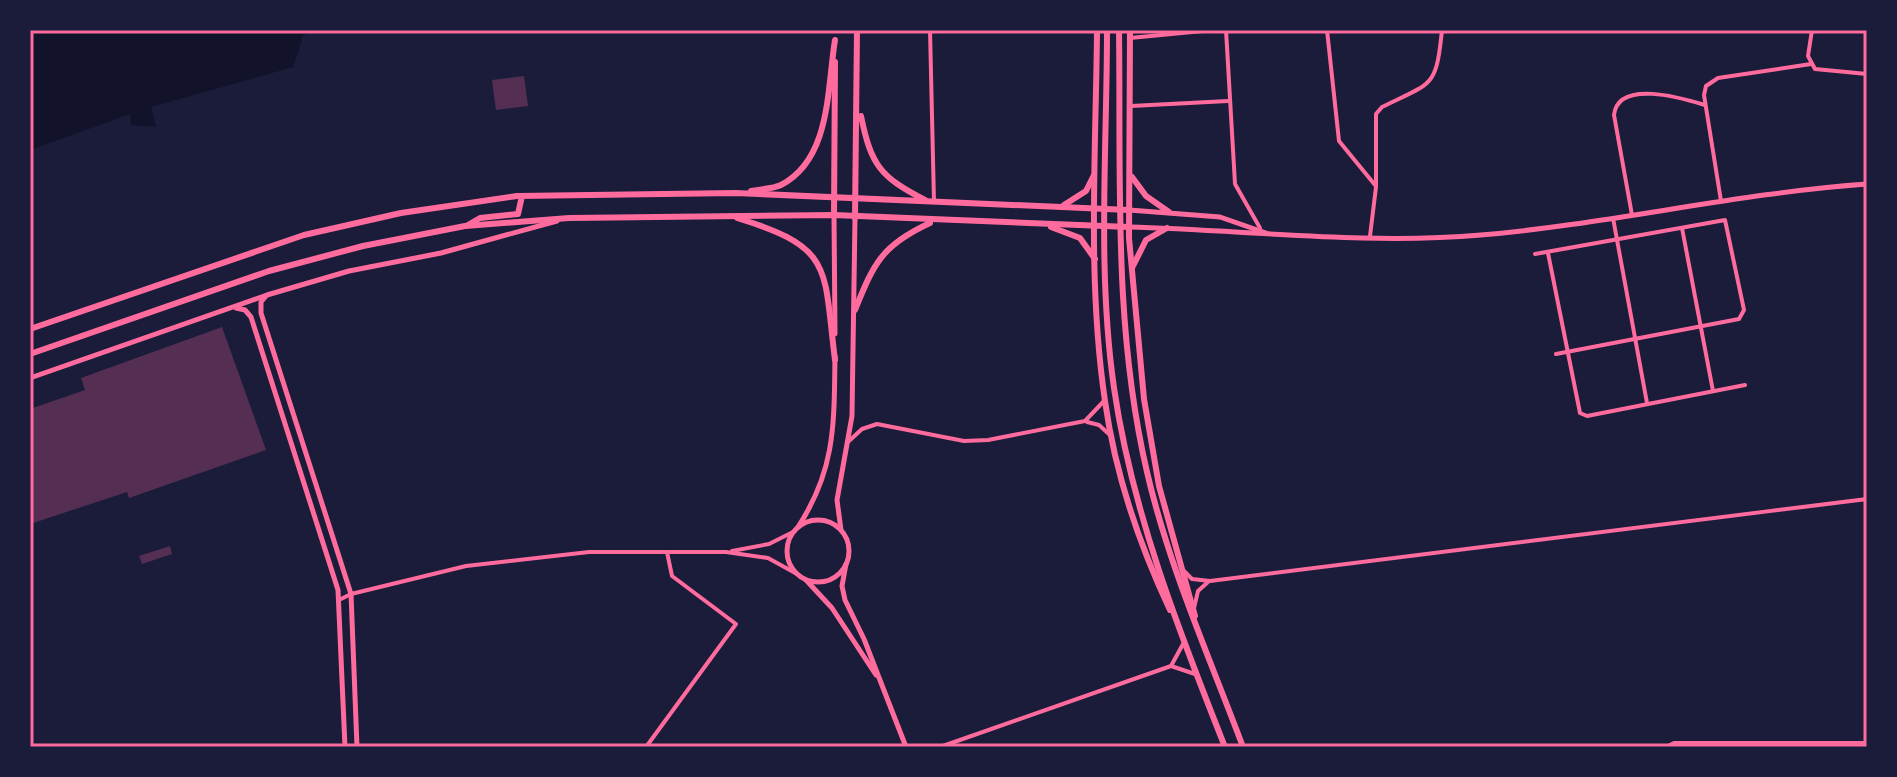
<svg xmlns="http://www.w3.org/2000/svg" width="1897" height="777" viewBox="0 0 1897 777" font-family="Lora,serif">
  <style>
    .water { fill: #12122b }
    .building { fill: #542f53 }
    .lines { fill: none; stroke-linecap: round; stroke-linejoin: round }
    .minor { stroke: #ff6b9d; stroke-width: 4 }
    .tertiary { stroke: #ff6b9d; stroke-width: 5 }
    .primary { stroke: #ff6b9d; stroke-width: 6 }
    .trunk { stroke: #ff6b9d; stroke-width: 6 }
    .neatline { fill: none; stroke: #ff6b9d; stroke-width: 3 }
  </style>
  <rect width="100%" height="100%" fill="#1b1b3a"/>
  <polygon class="water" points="30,30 320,30 301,36 302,40 293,67 151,107 156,127 131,125 130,114 30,150"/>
  <g class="building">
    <polygon points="524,76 528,106 496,110 492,80"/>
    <polygon points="222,327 266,450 129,498 127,492 30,524 30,409 85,390 81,378"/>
    <polygon points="170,546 172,554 142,564 139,556"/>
  </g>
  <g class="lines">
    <g class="minor">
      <polyline points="930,30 934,202"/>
      <polyline points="1226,30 1235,184 1260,228"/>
      <polyline points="1327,30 1339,141 1375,185"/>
      <polyline points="1812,30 1808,56 1815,69 1867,74"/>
      <polyline points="1130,38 1213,30"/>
      <polyline points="1131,106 1228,101"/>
      <polyline points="1721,201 1704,95 1706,86 1718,78 1811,64"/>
      <path d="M1632 215 1614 115C1618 79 1682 98 1705 105"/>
      <polyline points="1613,218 1647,403"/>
      <polyline points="1682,228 1713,391"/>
      <path d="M1370 236 1376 187V114L1382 107C1433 82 1436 88 1442 30"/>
      <polyline points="1548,253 1580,413 1587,416 1745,385"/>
      <polyline points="1535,254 1725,220 1744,310 1739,319 1556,354"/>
      <polyline points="1087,422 1099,425 1110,435"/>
      <polyline points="849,441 862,429 877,424 964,441 988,440 1085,421 1104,401"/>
      <polyline points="732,551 769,544 795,531"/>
      <polyline points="1184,571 1192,579 1210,581 1867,499"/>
      <polyline points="339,600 351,594 466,566 589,552 726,552 768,558 797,574"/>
      <polyline points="1194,608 1198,591 1208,582"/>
      <polyline points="1171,666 1183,644"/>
      <polyline points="646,747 736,624 672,576 667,552"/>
      <polyline points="940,747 1171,666 1195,674"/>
      <polyline points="1666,747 1674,743 1867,743"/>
    </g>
    <g class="tertiary">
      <polyline points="1129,210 1220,217 1266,233"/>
      <polyline points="834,215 835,334"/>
      <path d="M1129 227C1246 230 1364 245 1481 235 1610 224 1738 193 1867 184"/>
      <polyline points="266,296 261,302 261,313 351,594 357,747"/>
      <polyline points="236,308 245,310 251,317 338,590 345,747"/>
      <polyline points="30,378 267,295 349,271 441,253 557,221"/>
      <circle cx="818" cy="551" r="31"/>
      <path d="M798 527C836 469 834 423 835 356"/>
      <polyline points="841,530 837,500 852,416 855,218"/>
      <polyline points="846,564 842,586 845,600 864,639 906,747"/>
      <polyline points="806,580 832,608 876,675"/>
    </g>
    <g class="primary">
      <path d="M1097 30C1096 152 1087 280 1105 401 1115 473 1139 544 1170 610"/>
      <polyline points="1130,30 1129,238 1144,399 1159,486 1195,616"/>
      <path d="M861 116C871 165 880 177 925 200"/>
      <polyline points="1132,177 1146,196 1169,212"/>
      <path d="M751 191C760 189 773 189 781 185 831 159 827 89 835 40"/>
      <polyline points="1064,205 1086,191 1094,175"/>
      <polyline points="834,215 835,62"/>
      <path d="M737 218C835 248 823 267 835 360"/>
      <polyline points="855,218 857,30"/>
      <polyline points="468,225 480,218 518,214 522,196"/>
      <polyline points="1051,227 1080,238 1095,259"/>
      <polyline points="1132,268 1146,240 1167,228"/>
      <path d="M855 310C874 263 882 245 930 223"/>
      <polyline points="30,329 304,235 401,213 517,196 736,193 1129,210"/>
      <polyline points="30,354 269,271 363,246 465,226 569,218 834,215 1129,227"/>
    </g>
    <g class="trunk">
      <path d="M1107 30C1107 149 1097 270 1114 388 1132 512 1179 631 1225 747"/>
      <path d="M1119 30C1121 179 1113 326 1147 472 1169 567 1209 656 1243 747"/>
    </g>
  </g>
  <rect width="1897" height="777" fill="none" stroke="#1b1b3a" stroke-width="64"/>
  <rect x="32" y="32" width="1833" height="713" class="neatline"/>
</svg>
